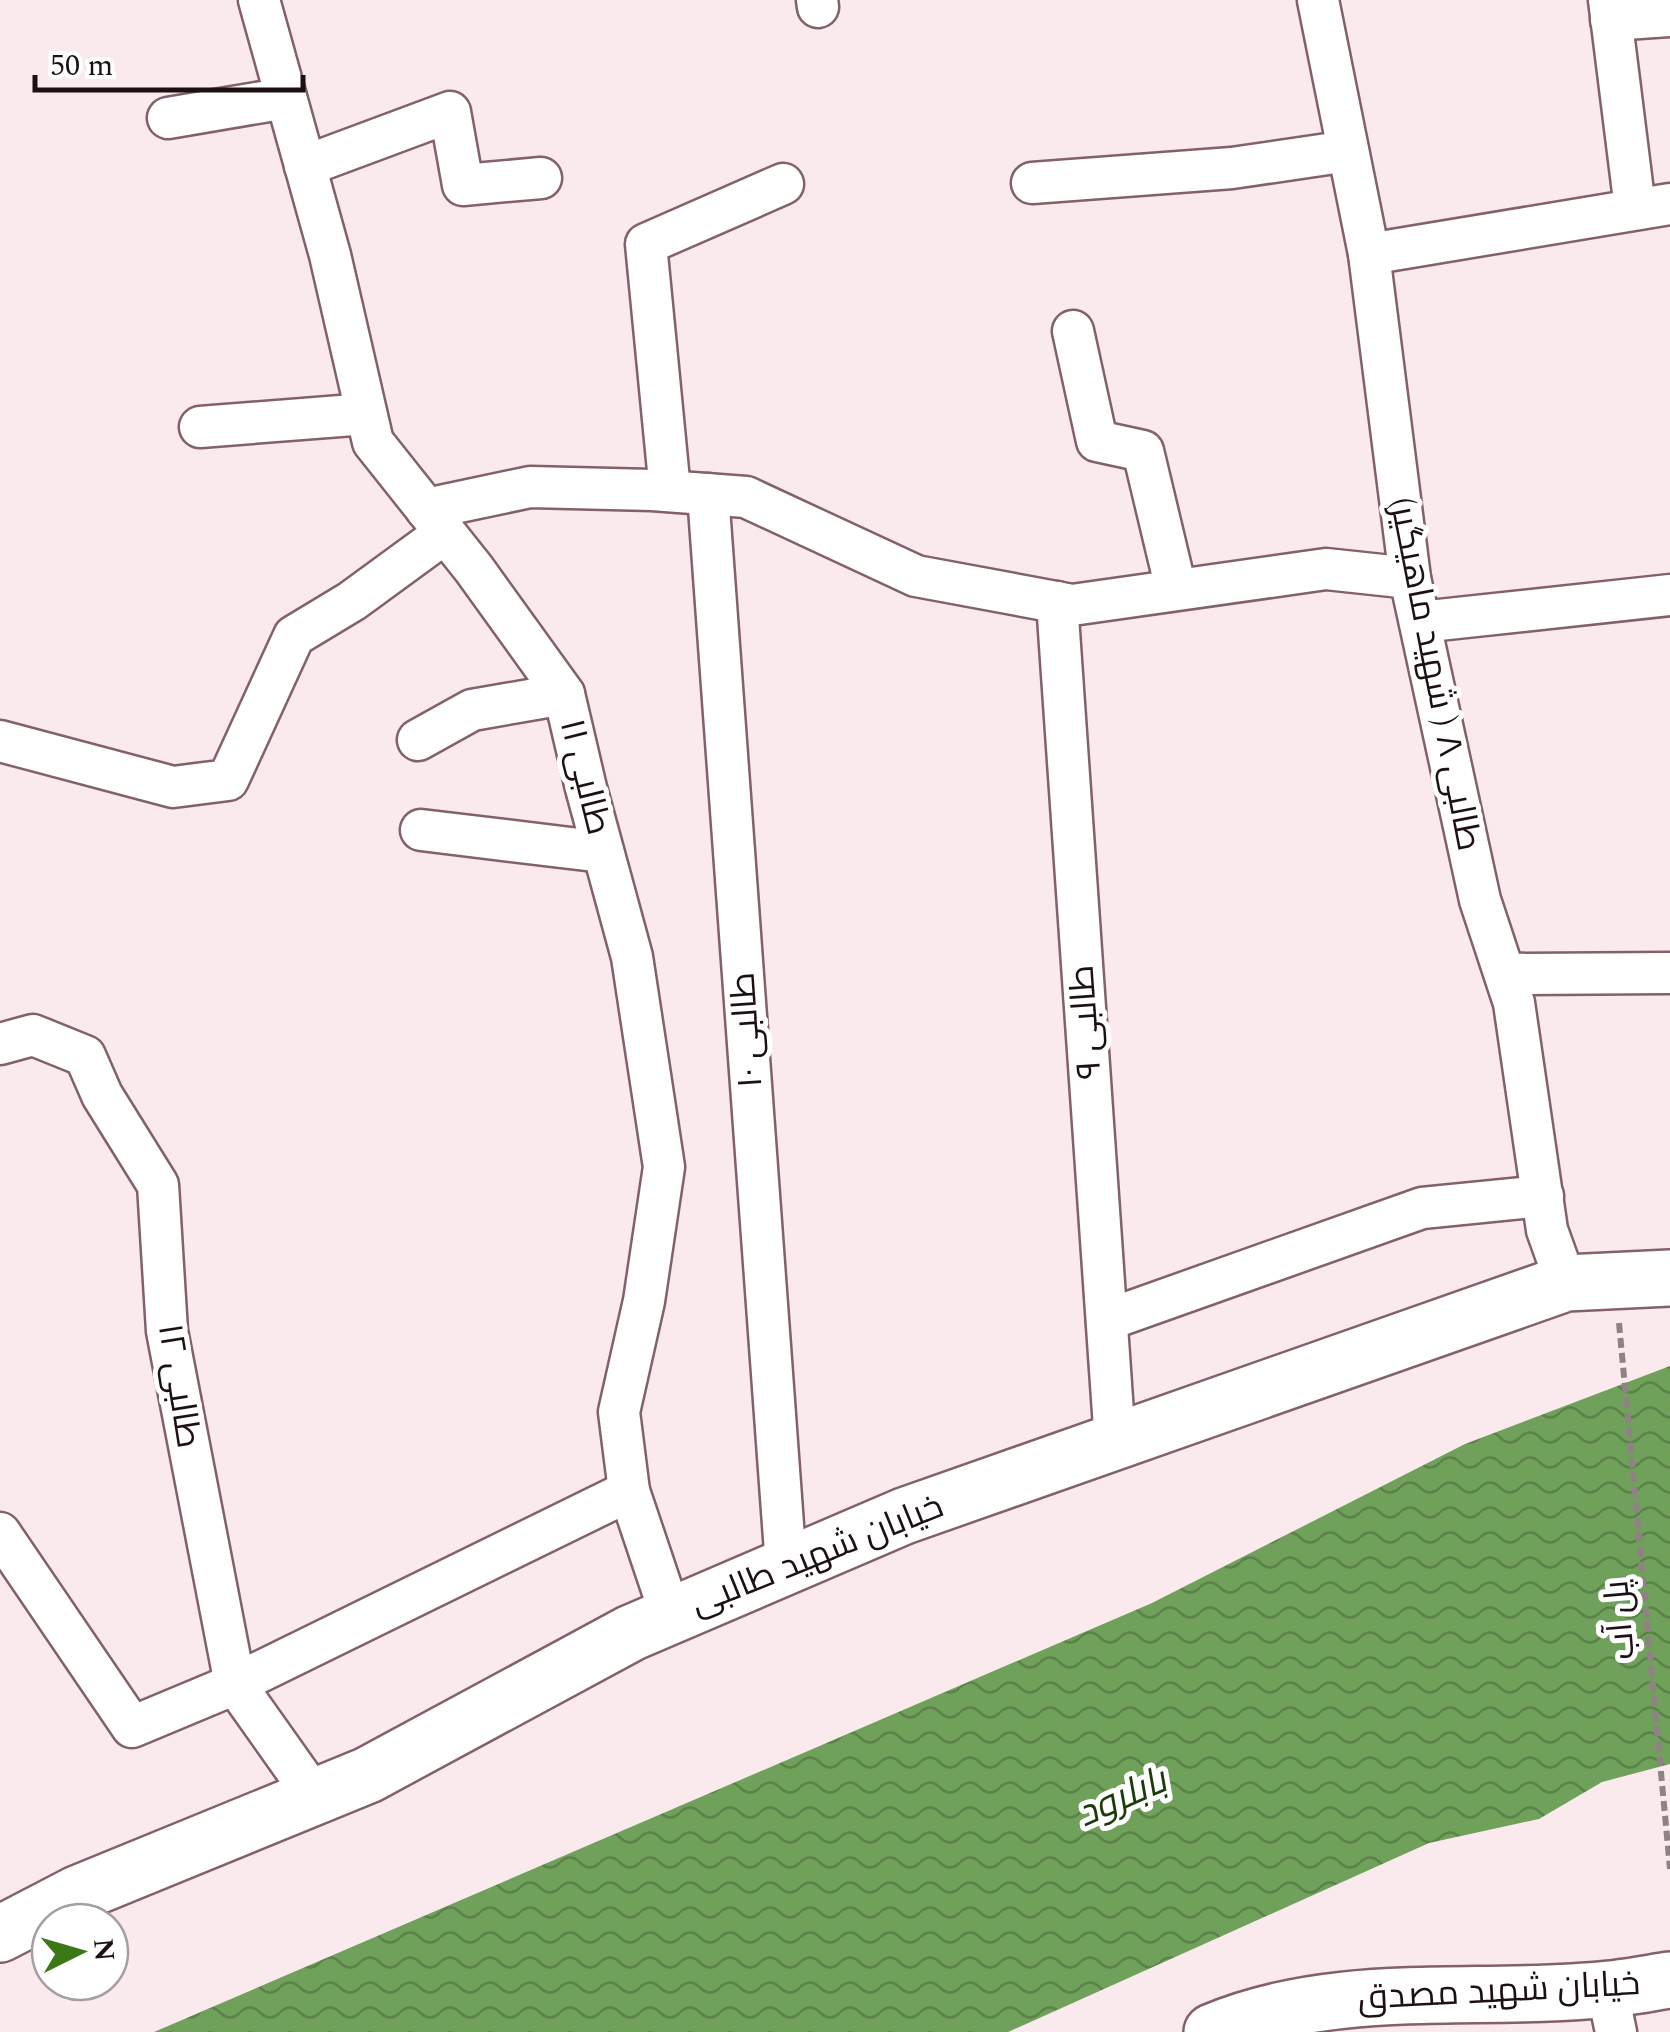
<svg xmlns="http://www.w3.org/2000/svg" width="1670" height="2032" viewBox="0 0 1670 2032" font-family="Spectral,Cairo,serif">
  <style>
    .water { fill: url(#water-waves) }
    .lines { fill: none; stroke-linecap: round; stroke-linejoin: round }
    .street-casing { stroke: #826167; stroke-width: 45 }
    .secondary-casing { stroke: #826167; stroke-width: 60 }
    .path { stroke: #908284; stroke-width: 6; stroke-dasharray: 10 5; stroke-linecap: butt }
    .street { stroke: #fff; stroke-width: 40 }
    .secondary { stroke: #fff; stroke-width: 55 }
    .labels { text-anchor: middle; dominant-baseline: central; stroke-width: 10; stroke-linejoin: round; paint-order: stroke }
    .street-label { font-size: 35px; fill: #1d1012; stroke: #fff }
    .water-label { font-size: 38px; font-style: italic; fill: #1b3c08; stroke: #fff }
  </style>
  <defs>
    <pattern id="water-waves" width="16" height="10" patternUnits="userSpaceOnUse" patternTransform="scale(2.5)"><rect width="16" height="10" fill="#6fa15a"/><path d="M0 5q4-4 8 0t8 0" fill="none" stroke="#5b8249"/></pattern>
  </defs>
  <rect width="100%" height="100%" fill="#faeaed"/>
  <polygon class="water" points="1670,1366 1670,1764 1602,1782 1539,1819 1429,1843 1008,2032 154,2032 1152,1603 1465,1444"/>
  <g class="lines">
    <defs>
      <g id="street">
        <polyline points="259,0 330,255 373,442 474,569 564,694 586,788 632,957 664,1167 644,1301 619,1412 629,1491 671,1616"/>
        <polyline points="817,0 818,7"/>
        <polyline points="1318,0 1369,254 1410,578 1480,900 1514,1003 1547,1230 1566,1283"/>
        <polyline points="1609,0 1635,208"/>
        <polyline points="1611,20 1670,16"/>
        <polyline points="168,118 286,98"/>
        <polyline points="305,166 450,112 463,185 541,178"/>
        <polyline points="1032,183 1232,168 1348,151"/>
        <polyline points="1369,254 1670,204"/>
        <polyline points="1073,331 1097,441 1143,451 1176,589"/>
        <polyline points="200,427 366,414"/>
        <polyline points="670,491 646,244 783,184"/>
        <polyline points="708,494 786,1566"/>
        <polyline points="426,509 530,487 652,490 746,497 916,576 1072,605 1326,569 1410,578"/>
        <polyline points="1057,602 1115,1442"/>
        <polyline points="1420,622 1670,595"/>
        <polyline points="418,740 472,710 564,694"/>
        <polyline points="0,741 173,787 228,780 294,636 352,601 445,533"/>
        <polyline points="421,830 603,852"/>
        <polyline points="1505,974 1670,973"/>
        <polyline points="0,1044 33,1035 85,1056 102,1095 158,1185 167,1331 235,1684 315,1797"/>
        <polyline points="1107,1320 1422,1208 1543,1196"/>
        <polyline points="0,1533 132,1727 235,1684 629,1491"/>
        <polyline points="1607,1989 1616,2032"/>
      </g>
      <g id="secondary">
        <polyline points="0,1934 77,1894 368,1775 631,1633 904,1516 1566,1283 1670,1278"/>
        <path d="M1212 2032C1338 1979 1477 2003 1609 1989 1629 1987 1650 1983 1670 1980"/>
      </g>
    </defs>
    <use href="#street" class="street-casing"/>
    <use href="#secondary" class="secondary-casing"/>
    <polyline class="path" points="1619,1323 1670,1869"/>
    <use href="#street" class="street"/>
    <use href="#secondary" class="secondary"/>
  </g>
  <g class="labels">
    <g class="street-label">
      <text transform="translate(1435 674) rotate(79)">طالبی ۸ ( شهید ماهیگیر)</text>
      <text transform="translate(585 777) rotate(76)">طالبی ۱۱</text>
      <text transform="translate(1086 1022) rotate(-94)">طالبی ۹</text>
      <text transform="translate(747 1030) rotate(-94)">طالبی ۱۰</text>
      <text transform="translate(179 1386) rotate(81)">طالبی ۱۲</text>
      <text transform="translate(817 1555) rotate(-22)">خیابان شهید طالبی</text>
      <text transform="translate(1620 1620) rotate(-95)">پل آب</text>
      <text transform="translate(1499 1991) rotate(-3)">خیابان شهید مصدق</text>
    </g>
    <g class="water-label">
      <text transform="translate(1122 1798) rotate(-24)">بابلرود</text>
    </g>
  </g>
  <g transform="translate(80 1952) rotate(85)"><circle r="48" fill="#ffffff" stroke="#a59fa0" stroke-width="2.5"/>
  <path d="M0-8L18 38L0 25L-18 38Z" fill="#3a7915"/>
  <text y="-15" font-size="28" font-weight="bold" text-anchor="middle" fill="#1d1012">N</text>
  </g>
  <path d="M35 75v15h268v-15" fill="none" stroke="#1d1012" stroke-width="5"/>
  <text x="50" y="75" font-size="30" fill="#1d1012" stroke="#ffffff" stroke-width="8" paint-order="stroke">50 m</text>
</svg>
